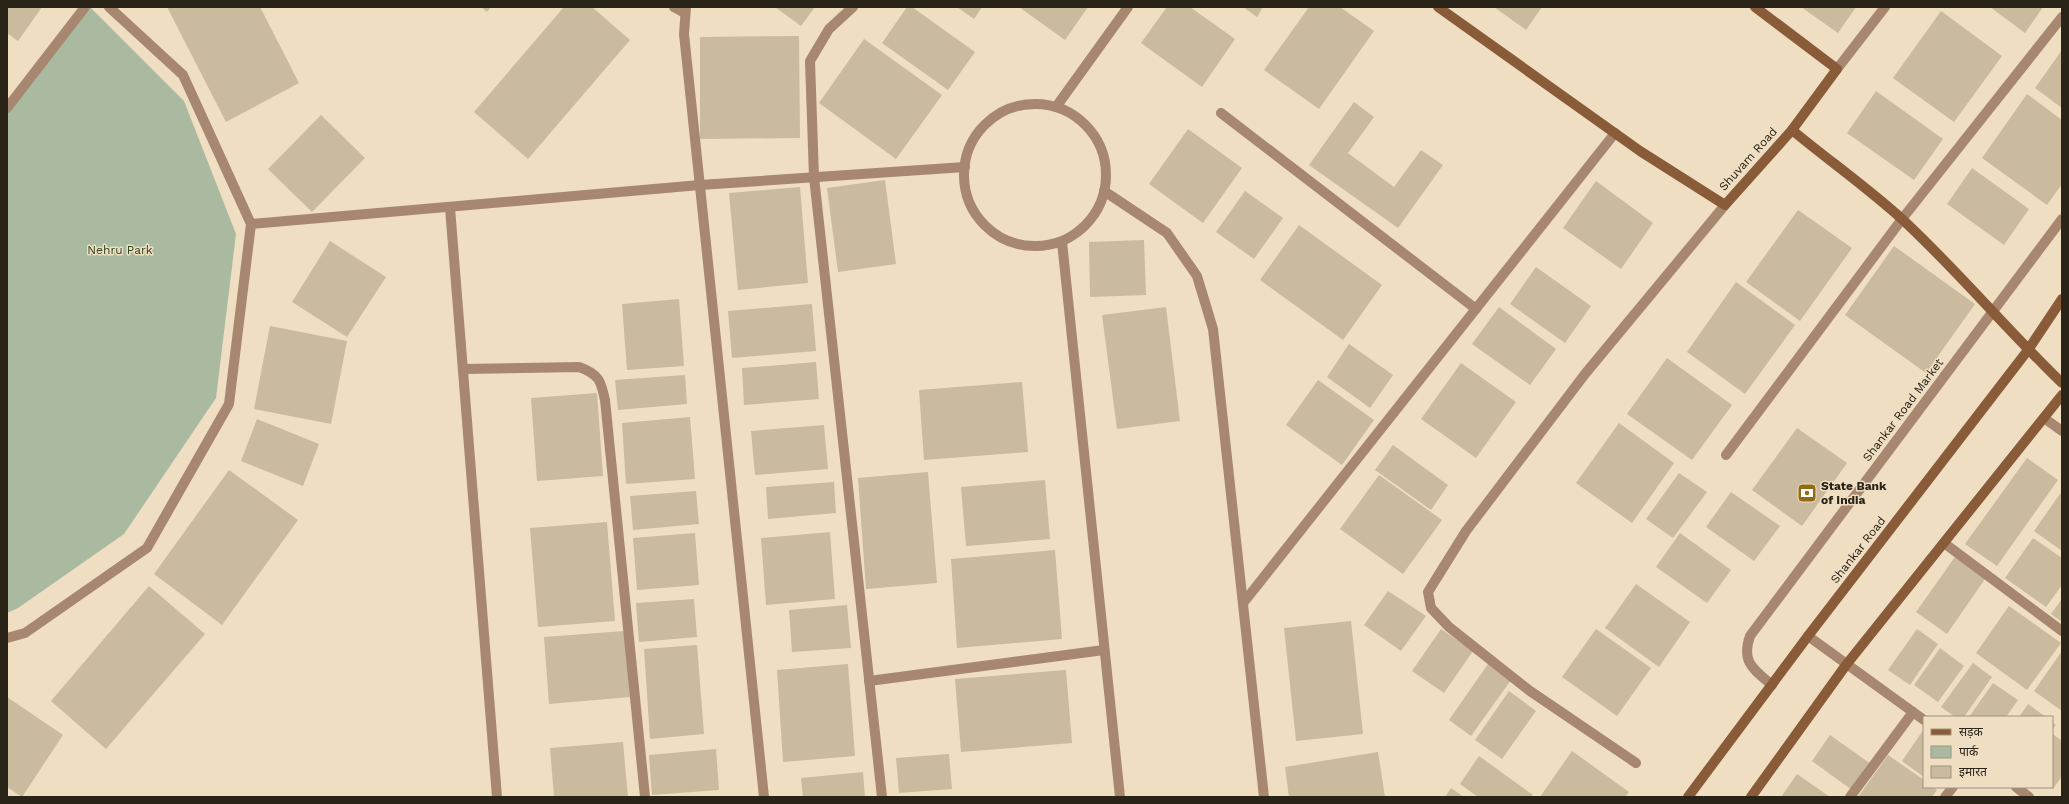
<svg xmlns="http://www.w3.org/2000/svg" width="2069" height="804" viewBox="0 0 2069 804" font-family="'Work Sans','Noto Sans Devanagari',sans-serif">
  <style>
    .green { fill: #a9baa1 }
    .building { fill: #caba9e }
    .lines { fill: none; stroke-linecap: round; stroke-linejoin: round }
    .lane { stroke: #a7876f; stroke-width: 10 }
    .street { stroke: #a7876f; stroke-width: 10 }
    .secondary { stroke: #895b38; stroke-width: 10 }
    .labels { text-anchor: middle; dominant-baseline: central; stroke-width: 3; stroke-linejoin: round; paint-order: stroke }
    .street-label { font-size: 12px; fill: #292318; stroke: #efdec2 }
    .park-label { font-size: 12px; fill: #294816; stroke: #efdec2 }
    .poi-label { font-size: 12px; font-weight: bold; fill: #292318; stroke: #efdec2; text-anchor: start }
  </style>
  <rect width="100%" height="100%" fill="#efdec2"/>
  <polygon class="green" points="85,7 90,7 184,101 236,234 216,398 124,534 18,608 7,613 7,108"/>
  <g class="building">
    <polygon points="7,7 42,7 18,41 7,33"/>
    <polygon points="167,7 260,7 299,83 226,122"/>
    <polygon points="481,7 491,7 487,12"/>
    <polygon points="564,7 592,7 630,40 528,159 474,112"/>
    <polygon points="775,7 815,7 801,26"/>
    <polygon points="907,7 912,7 975,52 948,90 882,43"/>
    <polygon points="957,7 982,7 974,19"/>
    <polygon points="1019,7 1088,7 1065,40"/>
    <polygon points="1167,7 1190,7 1235,39 1202,87 1141,43"/>
    <polygon points="1243,7 1263,7 1257,17"/>
    <polygon points="1309,7 1340,7 1374,31 1319,109 1264,70"/>
    <polygon points="1494,7 1542,7 1526,30"/>
    <polygon points="1801,7 1856,7 1838,33"/>
    <polygon points="1990,7 2043,7 2025,33"/>
    <polygon points="1941,11 2002,56 1954,122 1893,78"/>
    <polygon points="799,36 800,138 700,139 700,37"/>
    <polygon points="864,39 942,95 896,159 819,103"/>
    <polygon points="2062,50 2062,108 2035,88"/>
    <polygon points="1876,91 1943,139 1914,180 1847,133"/>
    <polygon points="2027,94 2062,120 2062,184 2047,205 1982,158"/>
    <polygon points="1354,102 1374,117 1348,153 1394,187 1421,150 1443,165 1398,228 1309,165"/>
    <polygon points="321,115 365,158 312,212 268,169"/>
    <polygon points="1188,129 1242,168 1203,223 1149,184"/>
    <polygon points="1972,168 2029,209 2004,245 1947,204"/>
    <polygon points="885,180 896,264 838,272 827,188"/>
    <polygon points="1596,181 1653,223 1621,269 1563,228"/>
    <polygon points="800,187 808,283 738,290 729,193"/>
    <polygon points="1245,191 1283,218 1254,259 1216,232"/>
    <polygon points="1798,210 1852,248 1800,321 1746,282"/>
    <polygon points="1299,225 1382,285 1343,340 1260,280"/>
    <polygon points="1144,240 1146,295 1090,297 1089,242"/>
    <polygon points="330,241 386,277 347,337 292,302"/>
    <polygon points="1894,246 1975,304 1926,373 1845,315"/>
    <polygon points="1536,267 1591,306 1565,343 1510,304"/>
    <polygon points="1736,282 1795,325 1745,394 1687,352"/>
    <polygon points="679,299 684,366 627,370 622,304"/>
    <polygon points="812,304 816,351 732,358 728,311"/>
    <polygon points="1166,307 1180,421 1117,429 1102,315"/>
    <polygon points="1499,307 1556,349 1530,385 1472,344"/>
    <polygon points="270,326 347,341 331,424 254,409"/>
    <polygon points="1349,344 1393,375 1370,408 1327,377"/>
    <polygon points="1667,358 1732,405 1692,460 1627,414"/>
    <polygon points="816,362 819,399 744,405 742,368"/>
    <polygon points="1461,363 1516,402 1476,458 1421,419"/>
    <polygon points="685,375 687,404 618,410 615,380"/>
    <polygon points="1318,380 1374,420 1342,465 1286,425"/>
    <polygon points="1022,382 1028,452 924,460 919,390"/>
    <polygon points="597,393 603,476 537,481 531,398"/>
    <polygon points="690,417 695,479 626,484 622,423"/>
    <polygon points="257,419 319,444 303,486 241,461"/>
    <polygon points="1619,423 1674,463 1632,523 1576,483"/>
    <polygon points="824,425 828,469 755,475 751,431"/>
    <polygon points="1797,428 1847,463 1802,526 1752,490"/>
    <polygon points="1393,445 1448,485 1431,510 1375,470"/>
    <polygon points="2027,458 2058,480 1997,566 1965,544"/>
    <polygon points="229,470 298,520 222,625 154,574"/>
    <polygon points="928,472 937,583 866,589 858,478"/>
    <polygon points="1679,473 1707,492 1673,538 1646,519"/>
    <polygon points="1379,475 1442,520 1403,574 1340,529"/>
    <polygon points="1045,480 1050,539 966,546 961,487"/>
    <polygon points="834,482 836,513 768,519 766,487"/>
    <polygon points="696,491 699,524 633,530 630,496"/>
    <polygon points="2062,491 2062,551 2034,531"/>
    <polygon points="1731,492 1780,526 1754,561 1706,527"/>
    <polygon points="607,522 615,621 538,627 530,528"/>
    <polygon points="830,532 835,599 766,605 761,538"/>
    <polygon points="695,533 699,585 637,590 633,538"/>
    <polygon points="1680,533 1731,570 1707,603 1656,567"/>
    <polygon points="2033,538 2062,558 2062,585 2046,607 2005,578"/>
    <polygon points="1055,550 1062,639 957,648 951,559"/>
    <polygon points="1955,557 1985,579 1947,634 1916,612"/>
    <polygon points="1636,584 1690,622 1659,667 1605,628"/>
    <polygon points="149,586 205,634 106,749 51,701"/>
    <polygon points="1388,591 1426,616 1401,651 1364,625"/>
    <polygon points="694,599 697,637 639,642 636,603"/>
    <polygon points="2062,599 2062,622 2051,614"/>
    <polygon points="847,605 851,648 792,652 789,610"/>
    <polygon points="2009,606 2061,643 2027,690 1976,653"/>
    <polygon points="1351,621 1363,734 1296,741 1284,628"/>
    <polygon points="1441,629 1473,651 1444,693 1412,671"/>
    <polygon points="1596,629 1651,668 1617,716 1562,677"/>
    <polygon points="1917,629 1938,644 1910,685 1888,670"/>
    <polygon points="625,631 630,697 549,704 544,637"/>
    <polygon points="697,645 704,734 650,739 644,649"/>
    <polygon points="1940,648 1964,666 1938,702 1914,685"/>
    <polygon points="2062,651 2062,711 2034,691"/>
    <polygon points="1973,663 1992,677 1964,717 1955,717 1941,707"/>
    <polygon points="848,664 855,756 783,762 777,670"/>
    <polygon points="1488,664 1511,680 1471,736 1449,720"/>
    <polygon points="1066,670 1072,743 961,752 955,679"/>
    <polygon points="1993,683 2018,700 2006,717 1969,717"/>
    <polygon points="1509,691 1536,711 1502,759 1475,740"/>
    <polygon points="7,697 63,735 22,797 7,787"/>
    <polygon points="2028,704 2046,717 2019,717"/>
    <polygon points="2052,722 2056,725 2052,730"/>
    <polygon points="1924,729 1924,777 1902,761"/>
    <polygon points="2053,734 2062,741 2062,776 2053,789 2049,787 2052,787"/>
    <polygon points="1830,735 1871,764 1852,790 1812,761"/>
    <polygon points="623,742 628,797 554,797 550,748"/>
    <polygon points="716,749 719,790 652,795 649,755"/>
    <polygon points="1572,751 1629,792 1625,797 1540,797"/>
    <polygon points="1378,752 1385,797 1289,797 1285,767"/>
    <polygon points="949,754 952,789 899,793 896,758"/>
    <polygon points="1888,755 1924,780 1924,787 1933,787 1937,790 1932,797 1858,797"/>
    <polygon points="1479,756 1533,795 1531,797 1478,797 1460,784"/>
    <polygon points="863,772 865,797 803,797 801,778"/>
    <polygon points="1797,774 1830,797 1781,797"/>
    <polygon points="1451,788 1464,797 1445,797"/>
  </g>
  <g class="lines">
    <path class="lane" d="M1772 685C1753 669 1741 662 1750 636L2062 219"/>
    <g class="street">
      <polyline points="674,7 685,13"/>
      <polyline points="686,7 684,34 764,797"/>
      <polyline points="853,7 829,29 810,61 814,177 882,797"/>
      <polyline points="1837,69 1885,7"/>
      <circle cx="1035" cy="175" r="71"/>
      <polyline points="1056,107 1128,7"/>
      <polyline points="7,108 85,7"/>
      <polyline points="1221,113 1476,309"/>
      <polyline points="1104,191 1167,233 1197,276 1213,329 1264,797"/>
      <polyline points="450,208 497,797"/>
      <polyline points="251,224 700,185 965,167"/>
      <polyline points="1062,242 1120,797"/>
      <path d="M463 369 579 367C599 374 601 381 605 400L645 797"/>
      <polyline points="2044,418 2062,431"/>
      <polyline points="1726,455 1902,219 2062,17"/>
      <polyline points="1944,543 2062,631"/>
      <polyline points="1244,602 1615,133"/>
      <polyline points="1808,636 1924,720"/>
      <polyline points="7,638 25,633 147,548 229,404 251,224 183,75 109,7"/>
      <polyline points="869,681 1104,650"/>
      <polyline points="1636,763 1530,691 1449,627 1431,608 1428,592 1466,531 1585,374 1725,205"/>
      <polyline points="2016,787 2029,797"/>
      <polyline points="1850,797 1913,712"/>
      <polyline points="1945,797 1953,787"/>
    </g>
    <g class="secondary">
      <polyline points="1438,7 1640,151 1725,205 1792,130 1837,69 1755,7"/>
      <path d="M1792 130C1828 160 1868 188 1903 220 1959 272 2007 330 2062 383"/>
      <polyline points="1688,797 1808,636 2028,350 2062,299"/>
      <polyline points="1751,797 1846,665 2062,395"/>
    </g>
  </g>
  <defs>
    <symbol id="bank-square" viewBox="-11 -11 22 22"><rect x="-9" y="-9" width="18" height="18" rx="4" fill="#926c14" stroke="#efdec2"/><path d="M-6-4H6V4H-6ZM0-2.3a2.3 2.3 0 1 0 0 4.6a2.3 2.3 0 1 0 0-4.6Z" fill="#fff"/></symbol>
  </defs>
  <g fill-rule="evenodd">
    <use href="#bank-square" x="1796" y="482" width="22" height="22"/>
  </g>
  <g class="labels">
    <g class="street-label">
      <text transform="translate(1748 159) rotate(-48)">Shuvam Road</text>
      <text transform="translate(1903 410) rotate(-53)">Shankar Road Market</text>
      <text transform="translate(1858 550) rotate(-52)">Shankar Road</text>
    </g>
    <g class="park-label">
      <text x="120" y="250">Nehru Park</text>
    </g>
    <g class="poi-label">
      <text x="1821" y="486">State Bank<tspan x="1821" dy="14">of India</tspan></text>
    </g>
  </g>
  <rect width="2069" height="804" fill="none" stroke="#292318" stroke-width="16"/>
  <rect x="1923" y="716" width="130" height="72" fill="#efdec2" stroke="#a0937e"/>
  <rect x="1931" y="729" width="20" height="6" fill="#895b38" stroke="#a0937e"/>
  <text x="1959" y="736" font-size="12" fill="#292318">सड़क</text>
  <rect x="1931" y="746" width="20" height="12" fill="#a9baa1" stroke="#a0937e"/>
  <text x="1959" y="756" font-size="12" fill="#292318">पार्क</text>
  <rect x="1931" y="766" width="20" height="12" fill="#caba9e" stroke="#a0937e"/>
  <text x="1959" y="776" font-size="12" fill="#292318">इमारत</text>
</svg>
